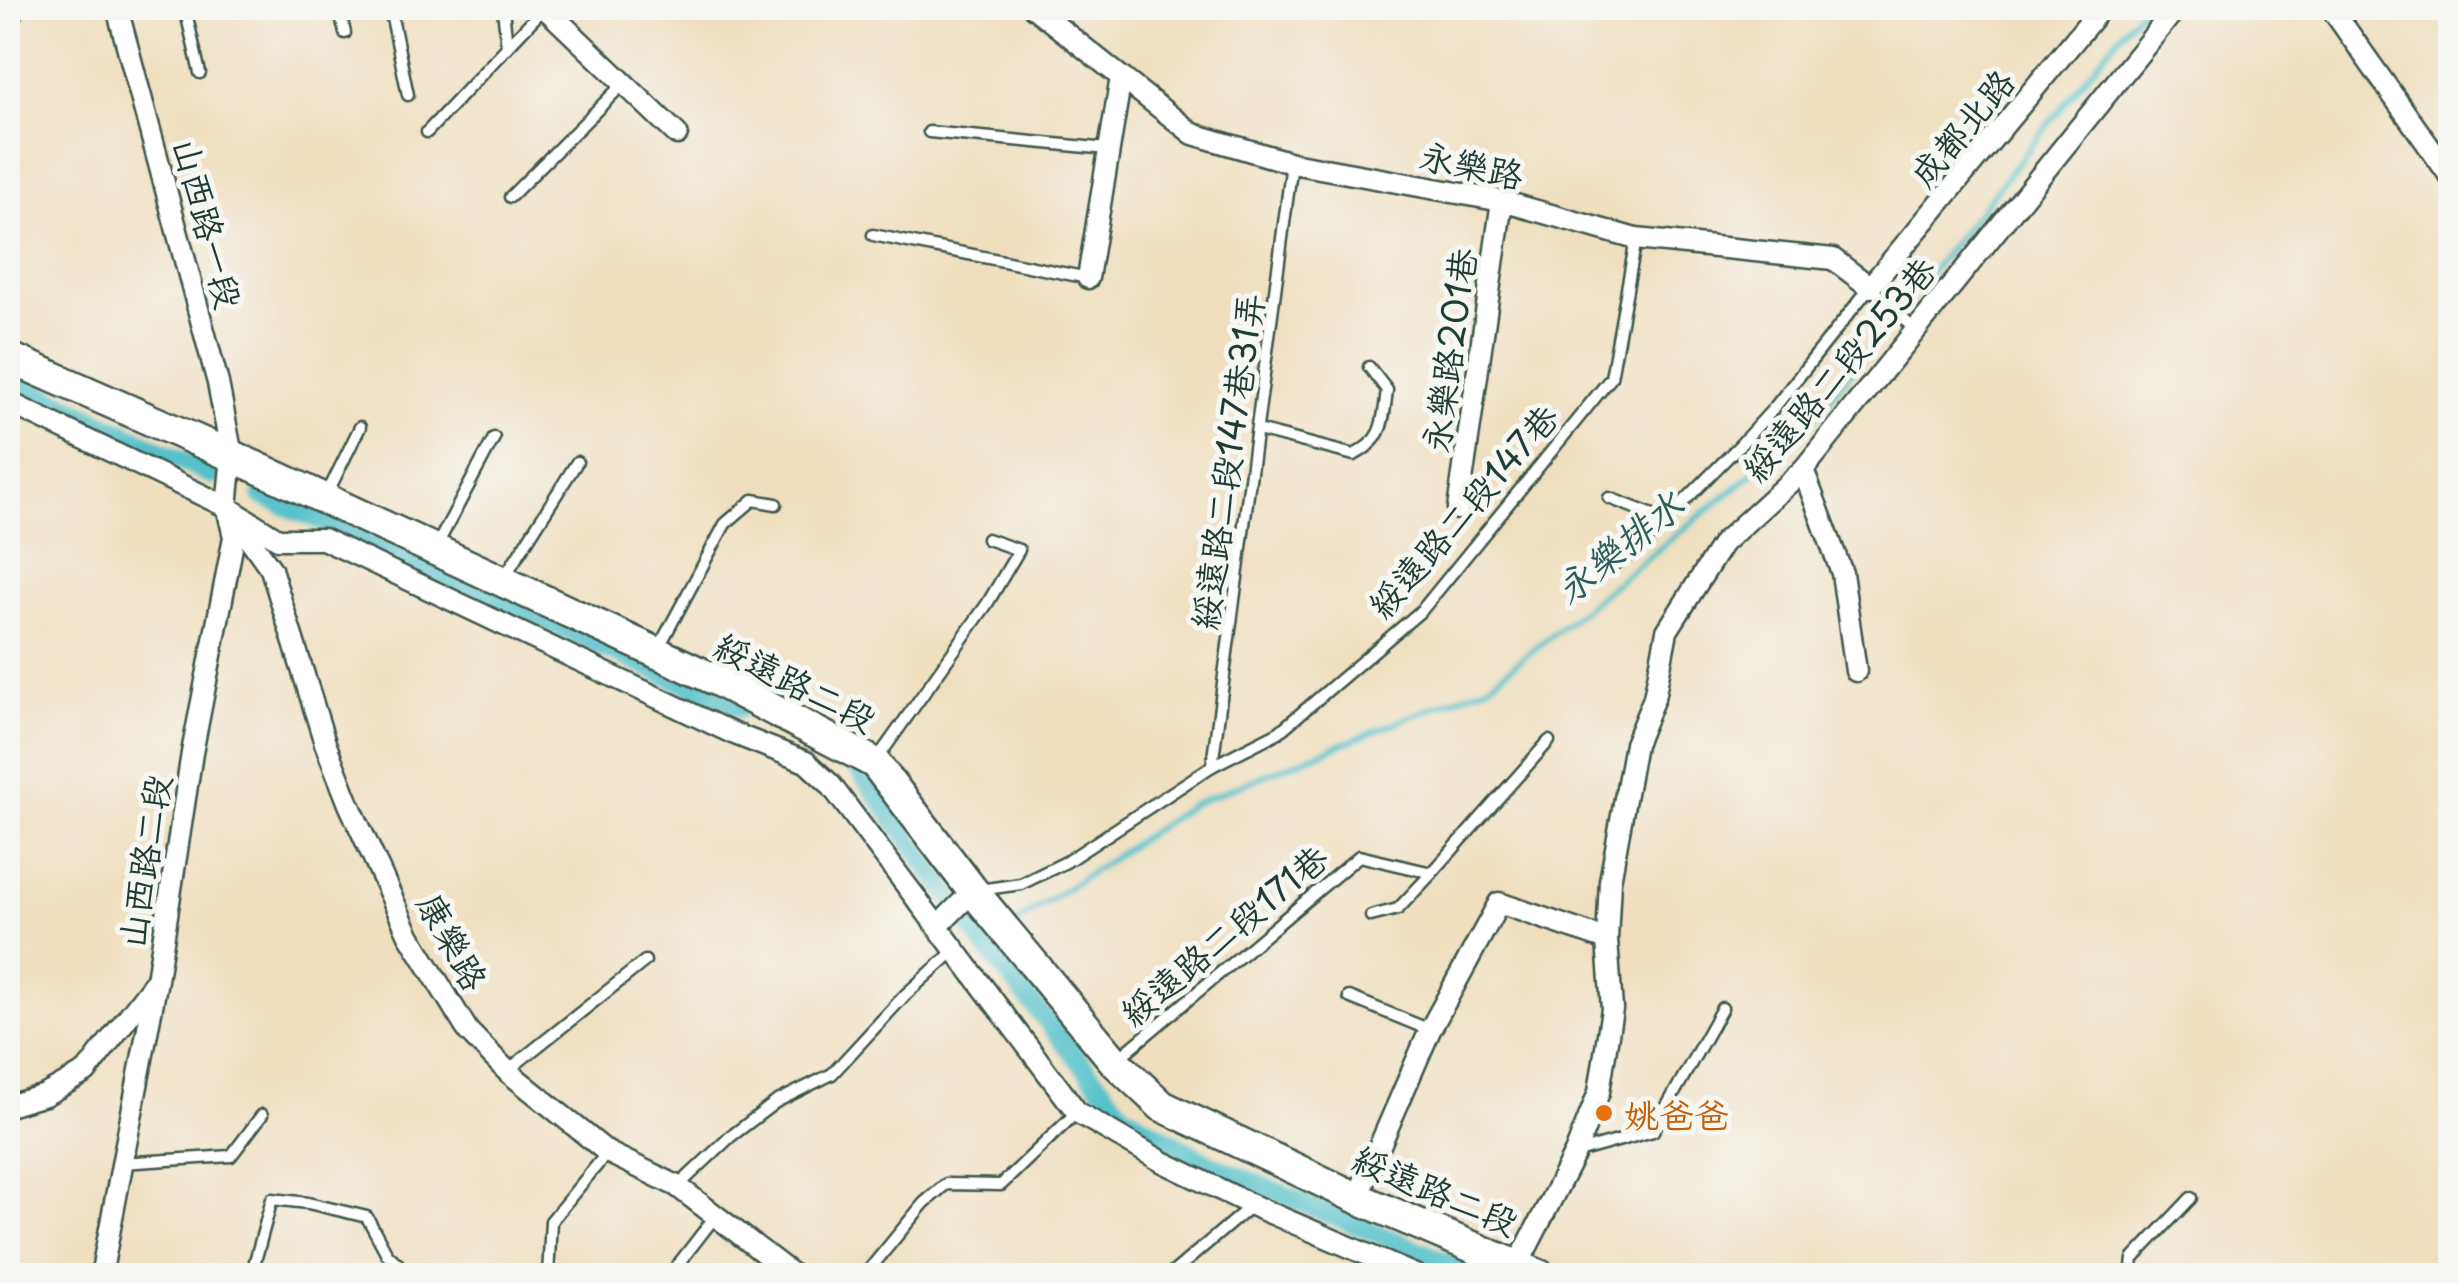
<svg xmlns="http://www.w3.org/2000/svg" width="2458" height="1283" viewBox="0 0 2458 1283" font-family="'Playpen Sans','LXGW WenKai TC',sans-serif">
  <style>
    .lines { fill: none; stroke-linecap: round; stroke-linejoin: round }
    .stream { stroke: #54c1ca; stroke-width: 6 }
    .canal { stroke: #54c1ca; stroke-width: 20 }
    .lane-casing { stroke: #3e5549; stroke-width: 15 }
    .street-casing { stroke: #3e5549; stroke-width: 25 }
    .secondary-casing { stroke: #3e5549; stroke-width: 35 }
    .lane { stroke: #fff; stroke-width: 10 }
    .street { stroke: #fff; stroke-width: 20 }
    .secondary { stroke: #fff; stroke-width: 30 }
    .food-dot { fill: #e8710a; stroke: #f6f6f2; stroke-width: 4 }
    .labels { text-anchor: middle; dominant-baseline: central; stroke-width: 10; stroke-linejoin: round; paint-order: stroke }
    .street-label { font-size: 35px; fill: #1f3d34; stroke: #f6f6f2 }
    .food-label { font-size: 35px; fill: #c56008; stroke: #f6f6f2; text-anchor: start }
    .water-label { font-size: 38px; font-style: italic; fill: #2c5e5a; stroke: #f6f6f2 }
  </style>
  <rect width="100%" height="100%" fill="#f6f6f2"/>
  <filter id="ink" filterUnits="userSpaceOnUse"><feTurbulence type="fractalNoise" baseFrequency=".01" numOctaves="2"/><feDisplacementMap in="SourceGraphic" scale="20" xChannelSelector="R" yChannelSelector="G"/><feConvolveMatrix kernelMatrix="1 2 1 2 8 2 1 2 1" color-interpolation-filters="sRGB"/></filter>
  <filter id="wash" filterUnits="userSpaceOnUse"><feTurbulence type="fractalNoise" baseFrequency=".0048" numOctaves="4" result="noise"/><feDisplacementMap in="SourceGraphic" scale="40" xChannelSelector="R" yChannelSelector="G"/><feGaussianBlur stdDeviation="2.25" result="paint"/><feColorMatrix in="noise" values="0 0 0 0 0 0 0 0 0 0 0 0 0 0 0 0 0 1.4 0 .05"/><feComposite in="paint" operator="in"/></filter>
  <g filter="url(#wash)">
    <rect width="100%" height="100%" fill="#efdfbf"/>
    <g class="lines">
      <g class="stream">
        <polyline points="1014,924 1193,804 1489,685 1801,435 2141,8"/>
        <polyline points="984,944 1000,933"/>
      </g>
      <g class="canal">
        <polyline points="8,378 212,475"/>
        <polyline points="262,495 740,708"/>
        <polyline points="844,754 849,756 984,944 1123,1114 1209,1164 1480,1276"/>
      </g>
    </g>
  </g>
  <g filter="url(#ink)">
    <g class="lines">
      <defs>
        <g id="lane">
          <polyline points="185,8 200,73"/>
          <polyline points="339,8 345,33"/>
          <polyline points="390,8 408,95"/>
          <polyline points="503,8 507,47"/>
          <polyline points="427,132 544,8"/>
          <polyline points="929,132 1108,149"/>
          <polyline points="510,197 624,83"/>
          <polyline points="873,235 1088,278"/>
          <path d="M1258 430 1354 455C1384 440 1383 421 1387 390L1369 367"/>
          <polyline points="327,494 360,427"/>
          <polyline points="1609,498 1666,520"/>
          <polyline points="437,545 494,438"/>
          <polyline points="505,576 577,462"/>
          <polyline points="1583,581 1631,555 1740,445 1774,408 1870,287 1915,330"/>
          <polyline points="659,647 725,524 753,500 776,504"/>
          <polyline points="875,762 987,604 1019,550 987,539"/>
          <polyline points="1212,766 1292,163"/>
          <polyline points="979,890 1021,884 1066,862 1212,766 1279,732 1422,610 1611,378 1636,239"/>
          <polyline points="1371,916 1398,909 1432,873"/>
          <polyline points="1349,997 1430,1030"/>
          <polyline points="1119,1058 1359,856 1432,873 1549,741"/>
          <polyline points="507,1071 645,961"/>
          <polyline points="1578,1152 1653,1131 1722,1008"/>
          <polyline points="121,1163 231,1156 262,1115"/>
          <polyline points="678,1186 730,1137 776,1102 832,1074 905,995 955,950"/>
          <polyline points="251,1276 272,1199 308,1203 367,1217 387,1254 411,1276"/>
          <polyline points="548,1276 551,1221 607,1153"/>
          <polyline points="677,1276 676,1267 714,1218"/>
          <polyline points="864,1276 924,1203 946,1184 1001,1185 1077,1112"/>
          <polyline points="1169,1276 1252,1205"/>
          <polyline points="2131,1276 2133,1259 2191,1198"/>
        </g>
        <g id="street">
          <polyline points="545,8 677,134"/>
          <polyline points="1034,8 1193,134 1292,163 1502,201 1636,239 1833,259 1870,287 2101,8"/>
          <polyline points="2331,8 2450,176"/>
          <polyline points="8,20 14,8"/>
          <polyline points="1088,278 1121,77"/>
          <polyline points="8,402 227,507 278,539 323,539 730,732 806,762 830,784 1077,1112 1163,1162 1252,1205 1417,1276"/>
          <polyline points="1803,470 1842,573 1856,671"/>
          <polyline points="1458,509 1502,201"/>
          <polyline points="234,517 271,569 325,743 349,804 409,935 468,1031 507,1071 607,1152 677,1186 794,1276"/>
          <polyline points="938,926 973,891"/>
          <polyline points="8,1106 45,1095 86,1072 154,983"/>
          <polyline points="1357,1198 1430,1030 1499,903 1607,940"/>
          <polyline points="1513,1274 1575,1153 1599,1092 1612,1009 1607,940 1610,881 1635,744 1654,698 1667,631 1723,543 1803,470 2176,8"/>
          <polyline points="101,1276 157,980 192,753 234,537 227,507 232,456 218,383 117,8"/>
        </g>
        <polyline id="secondary" points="8,357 232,456 718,681 875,763 973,891 1115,1062 1162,1106 1357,1198 1541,1276"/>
      </defs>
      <use href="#lane" class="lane-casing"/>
      <use href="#street" class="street-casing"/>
      <use href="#secondary" class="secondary-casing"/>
      <use href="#lane" class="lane"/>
      <use href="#street" class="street"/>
      <use href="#secondary" class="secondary"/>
    </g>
  </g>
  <circle class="food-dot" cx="1604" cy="1113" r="10"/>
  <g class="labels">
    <g class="street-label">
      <text transform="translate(1961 127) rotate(-50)">成都北路</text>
      <text transform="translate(1472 164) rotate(12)">永樂路</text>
      <text transform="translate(209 223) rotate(75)">山西路一段</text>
      <text transform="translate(1448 350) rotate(-82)">永樂路201巷</text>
      <text transform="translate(1838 368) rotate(-50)">綏遠路二段253巷</text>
      <text transform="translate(1226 461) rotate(-82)">綏遠路二段147巷31弄</text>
      <text transform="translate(1462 510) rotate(-49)">綏遠路二段147巷</text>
      <text transform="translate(796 681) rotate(27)">綏遠路二段</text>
      <text transform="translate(143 861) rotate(-81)">山西路二段</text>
      <text transform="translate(1223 934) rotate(-40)">綏遠路二段171巷</text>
      <text transform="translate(454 941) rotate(61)">康樂路</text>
      <text transform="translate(1436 1189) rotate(23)">綏遠路二段</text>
    </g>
    <g class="food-label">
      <text x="1624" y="1113">姚爸爸</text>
    </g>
    <g class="water-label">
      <text transform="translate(1618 546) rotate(-39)">永樂排水</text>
    </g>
  </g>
  <rect width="2458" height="1283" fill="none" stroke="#f6f6f2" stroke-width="40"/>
</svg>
